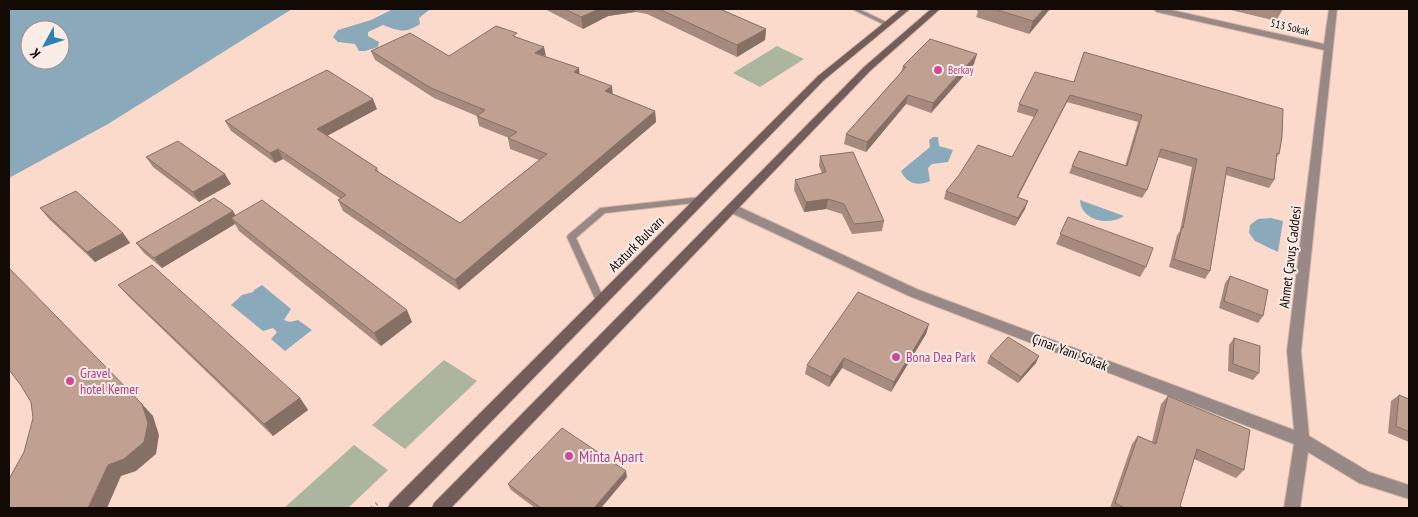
<svg xmlns="http://www.w3.org/2000/svg" width="1418" height="517" viewBox="0 0 1418 517" font-family="'PT Sans Narrow',sans-serif">
  <style>
    .green { fill: #acb69f }
    .water { fill: #8aa9bb; fill-rule: evenodd }
    .lines { fill: none; stroke-linecap: round; stroke-linejoin: round }
    .lane-casing { stroke: #d7b9ab; stroke-width: 2 }
    .street-casing { stroke: #d7b9ab; stroke-width: 2 }
    .secondary-casing { stroke: #d7b9ab; stroke-width: 2 }
    .path { stroke: #90796f; stroke-width: 4; stroke-dasharray: 1 4.5; stroke-linecap: butt }
    .lane { fill: #988886; fill-rule: evenodd }
    .street { fill: #988886; fill-rule: evenodd }
    .secondary { fill: #735d5a; fill-rule: evenodd }
    .wall { fill: #a58a7d }
    .shaded-wall { fill: #867066 }
    .building { fill: #c0a091; stroke: #867066 }
    .hotel-dot { fill: #d1479c; stroke: #faece6; stroke-width: 2 }
    .labels { text-anchor: middle; dominant-baseline: central; stroke-width: 4; stroke-linejoin: round; paint-order: stroke }
    .far-street-label { font-size: 11px; fill: #130905; stroke: #faece6 }
    .far-hotel-label { font-size: 11px; fill: #b23c85; stroke: #faece6; text-anchor: start }
    .street-label { font-size: 14px; fill: #130905; stroke: #faece6 }
    .hotel-label { font-size: 14px; fill: #b23c85; stroke: #faece6; text-anchor: start }
    .near-hotel-label { font-size: 16px; fill: #b23c85; stroke: #faece6; text-anchor: start }
  </style>
  <rect width="100%" height="100%" fill="#fcdacb"/>
  <g class="green">
    <polygon points="777,46 804,59 760,87 733,73"/>
    <polygon points="444,360 477,381 405,449 372,425"/>
    <polygon points="354,445 388,470 348,508 284,508"/>
  </g>
  <g class="water">
    <path d="M9 9H292L108 124 9 178ZM30 30H60V60H30Z"/>
    <path d="M393 9 429 10 419 18 420 24C404 34 400 31 383 25L368 32V36L379 42 378 47 365 51H359L355 44 338 42 333 37 338 30 371 20Z"/>
    <path d="M933 137H938L939 146 953 150 948 162 932 164 928 168 930 181C918 187 906 183 901 171L930 147 929 140Z"/>
    <path d="M1080 200 1124 216C1109 226 1081 221 1080 200Z"/>
    <polygon points="1271,218 1283,221 1278,252 1255,241 1249,233 1250,225 1258,219"/>
    <polygon points="262,285 291,309 284,320 290,322 298,320 312,330 285,351 271,339 277,332 273,328 263,331 231,305 242,295 253,292 254,290"/>
  </g>
  <g class="lines">
    <defs>
      <g id="lane">
        <polygon points="852,9 859,9 890,24 885,25"/>
        <polygon points="700,197 703,198 704,200 703,202 605,213 576,238 605,301 603,303 597,303 567,237 568,235 600,208"/>
      </g>
      <polygon id="street" points="1153,9 1167,9 1324,44 1329,9 1337,9 1301,351 1309,436 1369,472 1409,485 1409,499 1359,483 1308,452 1300,508 1284,508 1294,444 909,296 727,211 725,208 731,204 735,205 919,290 1294,430 1287,351 1324,50 1157,12"/>
      <g id="secondary">
        <polygon points="901,9 910,9 824,80 407,508 388,508 390,503 818,76"/>
        <polygon points="931,9 940,9 870,71 451,508 432,508 434,503 864,67"/>
      </g>
    </defs>
    <use href="#lane" class="lane-casing"/>
    <use href="#street" class="street-casing"/>
    <use href="#secondary" class="secondary-casing"/>
    <polyline class="path" points="372,508 379,502"/>
    <use href="#lane" class="lane"/>
    <use href="#street" class="street"/>
    <use href="#secondary" class="secondary"/>
  </g>
  <g class="wall">
    <polygon points="545,9 720,9 766,29 765,40 737,57 647,14 635,12 608,16 583,29"/>
    <polygon points="977,9 1050,9 1029,34 976,17 978,12 977,11"/>
    <polygon points="1227,9 1283,9 1276,21"/>
    <polygon points="517,37 546,57 580,74 613,94 655,111 656,122 459,290 343,211 338,200 341,199 283,159 275,163 231,131 225,121 377,109 327,136 377,168 379,173 460,223 539,160 510,149 508,138 509,138 479,126 477,116 434,98 375,60 371,51 449,56"/>
    <polygon points="1084,52 1279,154 1277,157 1274,180 1269,188 1226,175 1210,271 1205,279 1169,267 1177,235 1180,231 1192,167 1158,157 1147,190 1142,198 1069,173 1079,151 1125,166 1138,122 1067,102 1017,197 1025,209 1015,226 944,199 946,191 1012,157 1034,117 1017,112 1019,104 1074,82"/>
    <polygon points="974,64 931,113 906,104 866,152 844,144 846,134 901,72 903,66"/>
    <polygon points="820,156 884,221 882,231 852,234 842,214 826,209 804,212 794,190 795,180 822,173 819,166"/>
    <polygon points="146,157 231,184 199,202 153,167"/>
    <polygon points="40,208 123,233 130,243 95,262 49,219"/>
    <polygon points="233,211 235,216 412,322 381,346 239,231 235,224 162,268 144,253 136,243"/>
    <polygon points="1068,217 1146,267 1140,277 1056,244"/>
    <polygon points="1230,276 1263,316 1258,323 1219,308 1225,283"/>
    <polygon points="118,285 300,398 308,410 273,436 129,297"/>
    <polygon points="929,324 926,334 891,392 842,368 829,387 805,374 807,365"/>
    <polygon points="1234,338 1259,373 1253,380 1228,371 1229,345"/>
    <polygon points="990,356 1036,363 1018,383 987,363"/>
    <polygon points="1399,395 1409,399 1409,442 1388,433 1391,401"/>
    <polygon points="1168,396 1244,470 1236,478 1194,459 1180,506 1182,508 1110,508 1132,444 1138,436 1152,442 1161,404"/>
    <polygon points="627,477 601,508 535,508 511,490 508,484"/>
  </g>
  <g class="shaded-wall">
    <polygon points="599,9 635,9 635,12 608,16 583,29 581,17"/>
    <polygon points="1044,9 1050,9 1029,34 1033,21"/>
    <polygon points="766,29 765,40 737,57 737,45"/>
    <polygon points="544,47 546,56 535,53"/>
    <polygon points="977,54 974,64 931,113 933,103"/>
    <polygon points="579,68 580,78 574,72"/>
    <polygon points="612,86 613,96 605,91"/>
    <polygon points="908,95 906,104 866,152 867,142"/>
    <polygon points="1070,95 1067,102 1014,205 1017,197"/>
    <polygon points="373,99 377,109 321,139 317,129"/>
    <polygon points="655,111 656,122 459,290 455,280"/>
    <polygon points="278,149 283,159 275,163 270,153"/>
    <polygon points="225,174 231,184 199,202 193,192"/>
    <polygon points="828,199 826,209 804,212 806,202"/>
    <polygon points="1028,201 1025,209 1015,226 1018,218"/>
    <polygon points="233,211 239,221 231,218 235,224 162,268 154,258"/>
    <polygon points="123,233 130,243 95,262 87,252"/>
    <polygon points="407,310 412,322 381,346 374,333"/>
    <polygon points="929,324 926,334 891,392 894,382"/>
    <polygon points="1039,356 1036,363 1018,383 1021,377"/>
    <polygon points="844,358 842,368 829,387 831,377"/>
    <polygon points="300,398 308,410 273,436 264,424"/>
    <polygon points="142,404 153,416 159,435 156,454 136,471 121,476 107,508 88,508 108,465"/>
    <polygon points="626,471 627,477 601,508 594,508"/>
  </g>
  <g class="building">
    <polygon points="565,9 599,9 581,17"/>
    <polygon points="659,9 720,9 766,29 737,45"/>
    <polygon points="994,9 1044,9 1033,21"/>
    <polygon points="496,26 517,33 513,36 544,47 535,53 579,68 574,72 612,86 605,91 655,111 455,280 338,200 346,195 278,149 270,153 225,121 327,70 373,99 317,129 377,168 375,170 460,223 547,154 508,138 517,132 477,116 485,110 431,88 371,51 410,33 449,56"/>
    <polygon points="930,39 977,54 933,103 908,95 867,142 846,134 906,67 903,66"/>
    <polygon points="1084,52 1283,109 1282,137 1279,154 1277,153 1274,180 1227,167 1210,271 1174,259 1182,227 1183,228 1197,159 1161,149 1147,190 1072,166 1079,151 1127,166 1142,115 1070,95 1017,197 1028,201 1018,218 946,191 959,175 978,145 1012,157 1038,110 1019,104 1035,72 1074,82"/>
    <polygon points="178,141 225,174 193,192 146,157"/>
    <polygon points="853,152 884,221 854,224 844,204 828,199 806,202 795,180 826,172 820,156"/>
    <polygon points="76,191 123,233 87,252 40,208"/>
    <polygon points="214,198 233,211 154,258 136,243"/>
    <polygon points="262,200 407,310 374,333 231,218"/>
    <polygon points="1068,217 1153,248 1146,267 1060,234"/>
    <polygon points="152,265 300,398 264,424 118,285"/>
    <polygon points="9,268 142,404 148,423 144,442 124,459 108,465 88,508 9,508 9,479 24,452 33,418 31,402 20,384 9,370"/>
    <polygon points="1230,276 1268,290 1263,316 1224,301"/>
    <polygon points="858,292 929,324 894,382 844,358 831,377 807,365"/>
    <polygon points="1008,337 1039,356 1021,377 990,356"/>
    <polygon points="1234,338 1260,346 1259,373 1233,364"/>
    <polygon points="1399,395 1409,399 1409,432 1396,426"/>
    <polygon points="1168,396 1250,430 1244,470 1197,449 1180,506 1182,507 1182,508 1125,508 1115,503 1138,436 1156,444"/>
    <polygon points="562,428 626,471 594,508 541,508 508,484"/>
  </g>
  <g class="hotel-dot">
    <circle cx="938" cy="70" r="5"/>
    <circle cx="896" cy="357" r="5"/>
    <circle cx="70" cy="381" r="5"/>
    <circle cx="569" cy="456" r="5"/>
  </g>
  <g class="labels">
    <g class="far-street-label">
      <text transform="translate(1290 27) rotate(13)">513 Sokak</text>
    </g>
    <g class="far-hotel-label">
      <text x="948" y="70">Berkay</text>
    </g>
    <g class="street-label">
      <text transform="translate(636 244) rotate(-45)">Ataturk Bulvarı</text>
      <text transform="translate(1290 257) rotate(-83)">Ahmet Çavuş Caddesi</text>
      <text transform="translate(1070 352) rotate(21)">Çınar Yanı Sokak</text>
    </g>
    <g class="hotel-label">
      <text x="906" y="357">Bona Dea Park</text>
      <text x="80" y="373">Gravel<tspan x="80" dy="16">hotel Kemer</tspan></text>
    </g>
    <g class="near-hotel-label">
      <text x="579" y="456">Minta Apart</text>
    </g>
  </g>
  <rect width="1418" height="517" fill="none" stroke="#130905" stroke-width="20"/>
  <g transform="translate(45 45) rotate(230)"><circle r="24" fill="#faece6" stroke="#9e918c"/>
  <path d="M0-4L9 19L0 12L-9 19Z" fill="#317fb1"/>
  <text y="-8" font-size="14" font-weight="bold" text-anchor="middle" fill="#130905">K</text>
  </g>
</svg>
